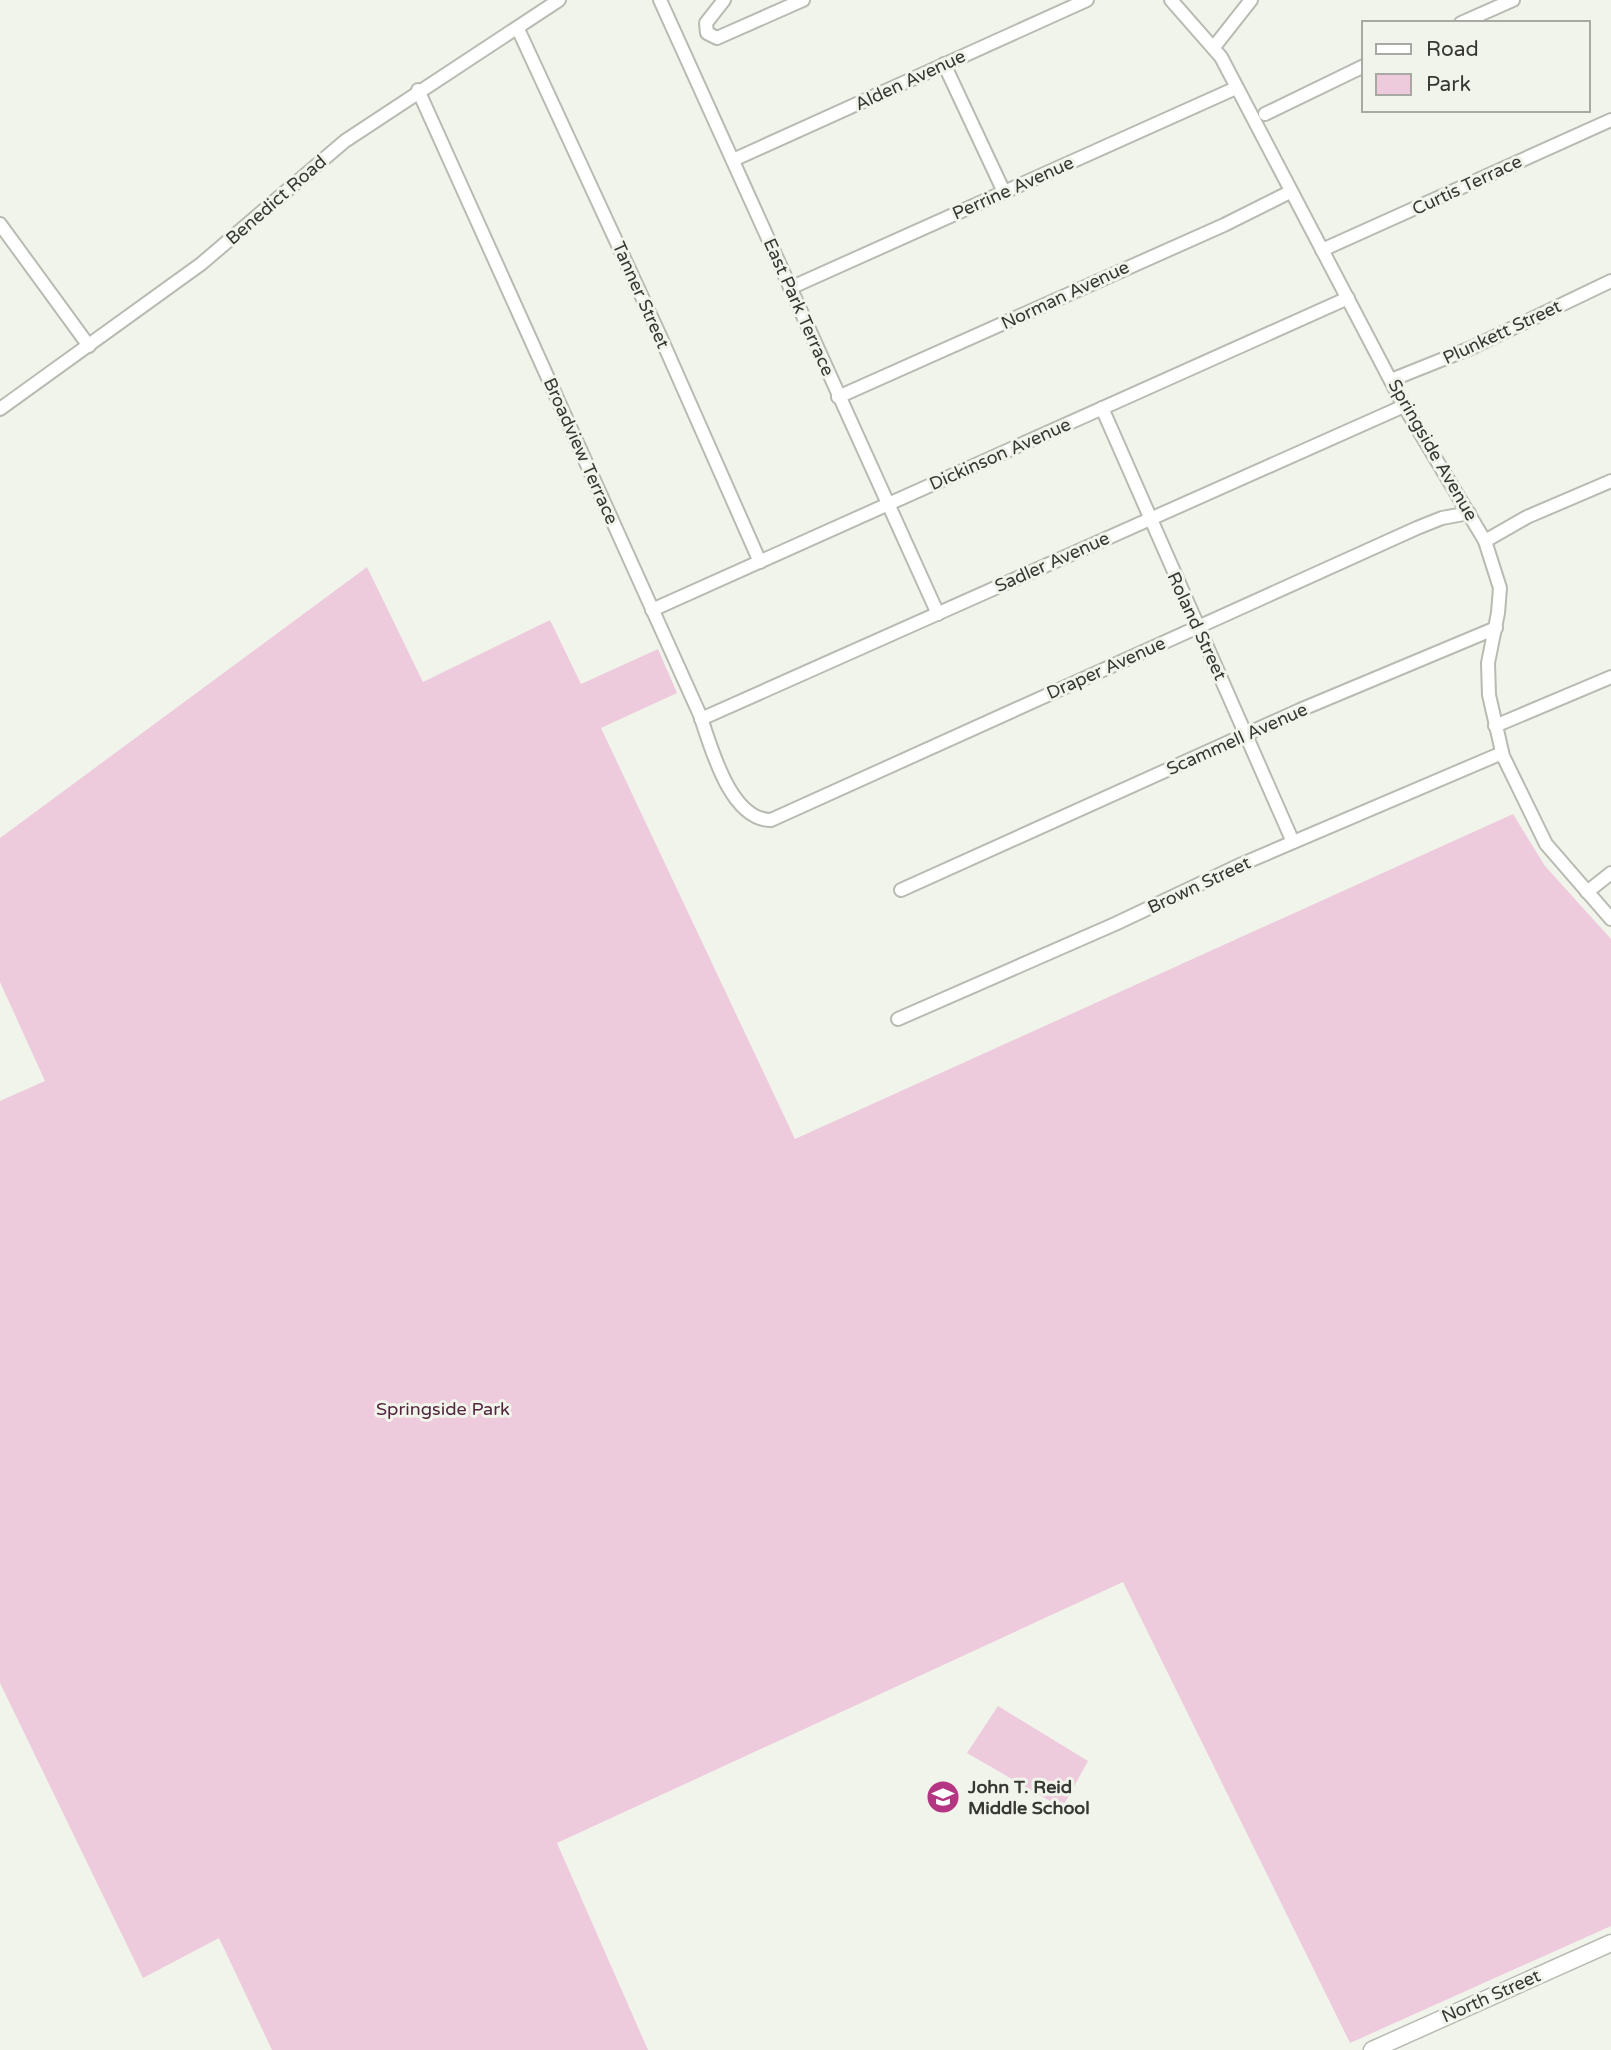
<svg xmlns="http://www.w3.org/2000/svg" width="1611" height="2050" viewBox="0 0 1611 2050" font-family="'Varela Round',sans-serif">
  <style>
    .green { fill: #eecbdc }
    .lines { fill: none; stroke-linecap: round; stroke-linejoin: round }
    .minor-casing { stroke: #b8bbb2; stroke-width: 16 }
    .major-casing { stroke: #b8bbb2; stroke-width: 19 }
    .minor { stroke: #fff; stroke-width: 12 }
    .major { stroke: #fff; stroke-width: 16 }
    .labels { text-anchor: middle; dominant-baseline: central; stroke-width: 6; stroke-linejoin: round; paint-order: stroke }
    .street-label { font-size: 18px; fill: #373834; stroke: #f1f4eb }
    .park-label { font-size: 18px; fill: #52243e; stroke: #f1f4eb }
    .poi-label { font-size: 18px; font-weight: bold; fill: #373834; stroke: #f1f4eb; text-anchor: start }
  </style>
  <rect width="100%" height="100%" fill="#f1f4eb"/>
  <g class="green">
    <polygon points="367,567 423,682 550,620 581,684 658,649 677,693 601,728 795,1139 1513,814 1545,866 1611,939 1611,1926 1350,2043 1123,1582 557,1843 648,2050 272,2050 219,1938 143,1978 0,1683 0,1101 45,1081 0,982 0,838"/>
    <polygon points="998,1706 1088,1761 1062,1808 967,1753"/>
  </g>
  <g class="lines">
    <defs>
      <g id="minor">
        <polyline points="660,0 938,614"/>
        <polyline points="724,0 706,23 707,33 717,38 803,0"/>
        <polyline points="1171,0 1221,57 1404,406 1485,541 1500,588 1498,613 1488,663 1489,695 1503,756 1546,844 1611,919"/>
        <polyline points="1461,23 1513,0"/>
        <polyline points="518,29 661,338 760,562"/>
        <polyline points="1214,47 1251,0"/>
        <polyline points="944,64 1004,192"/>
        <path d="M418 90 700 715C711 747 730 820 771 820L1417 528 1442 518 1469 513"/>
        <polyline points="1265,114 1364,66"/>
        <polyline points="733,160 1087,0"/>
        <polyline points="0,224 89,346"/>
        <polyline points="1322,250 1611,120"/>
        <polyline points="790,288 1236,88"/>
        <polyline points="1391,380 1471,348 1611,281"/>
        <polyline points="838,397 1224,225 1290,192"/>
        <polyline points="1102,408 1293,842"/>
        <polyline points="0,409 201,264 345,141 559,0"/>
        <polyline points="1485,541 1527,517 1611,481"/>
        <polyline points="652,610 1348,298"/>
        <polyline points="701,719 1404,406"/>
        <polyline points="1495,726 1611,677"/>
        <polyline points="901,890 1300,710 1496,628"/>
        <polyline points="1587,892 1611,873"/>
        <polyline points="898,1019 1115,924 1242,864 1502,753"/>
      </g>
      <polyline id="major" points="1372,2050 1611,1943"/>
    </defs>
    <use href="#minor" class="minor-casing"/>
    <use href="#major" class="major-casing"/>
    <use href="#minor" class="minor"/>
    <use href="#major" class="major"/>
  </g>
  <defs>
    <symbol id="school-disc" viewBox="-11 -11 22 22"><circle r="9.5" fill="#b43683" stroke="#f1f4eb"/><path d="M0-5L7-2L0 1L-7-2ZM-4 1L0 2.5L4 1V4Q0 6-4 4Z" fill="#fff"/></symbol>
  </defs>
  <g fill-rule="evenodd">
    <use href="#school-disc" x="924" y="1778" width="38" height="38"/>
  </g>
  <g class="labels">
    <g class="street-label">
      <text transform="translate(910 80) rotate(-25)">Alden Avenue</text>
      <text transform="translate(1467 185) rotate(-25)">Curtis Terrace</text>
      <text transform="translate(1013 188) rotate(-24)">Perrine Avenue</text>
      <text transform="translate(276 200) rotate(-41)">Benedict Road</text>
      <text transform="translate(641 295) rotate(66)">Tanner Street</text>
      <text transform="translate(1065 295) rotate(-25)">Norman Avenue</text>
      <text transform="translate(799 307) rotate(66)">East Park Terrace</text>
      <text transform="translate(1502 332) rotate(-25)">Plunkett Street</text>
      <text transform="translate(1433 450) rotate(60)">Springside Avenue</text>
      <text transform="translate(581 451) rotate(66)">Broadview Terrace</text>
      <text transform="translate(1000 454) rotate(-24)">Dickinson Avenue</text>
      <text transform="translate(1052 562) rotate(-24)">Sadler Avenue</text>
      <text transform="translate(1197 626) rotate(65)">Roland Street</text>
      <text transform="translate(1106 668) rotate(-24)">Draper Avenue</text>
      <text transform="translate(1237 739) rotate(-24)">Scammell Avenue</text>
      <text transform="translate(1199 885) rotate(-25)">Brown Street</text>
      <text transform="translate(1491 1996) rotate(-24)">North Street</text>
    </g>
    <g class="park-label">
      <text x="443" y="1409">Springside Park</text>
    </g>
    <g class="poi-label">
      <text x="968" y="1787">John T. Reid<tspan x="968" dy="21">Middle School</tspan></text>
    </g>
  </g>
  <rect x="1362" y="21" width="228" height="91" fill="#f1f4eb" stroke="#a7a9a2" stroke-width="2"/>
  <rect x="1376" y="44" width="35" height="10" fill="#ffffff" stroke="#a7a9a2" stroke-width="2"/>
  <text x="1426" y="56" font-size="21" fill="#373834">Road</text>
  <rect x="1376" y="74" width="35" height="21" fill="#eecbdc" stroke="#a7a9a2" stroke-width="2"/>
  <text x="1426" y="91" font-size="21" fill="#373834">Park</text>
</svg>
